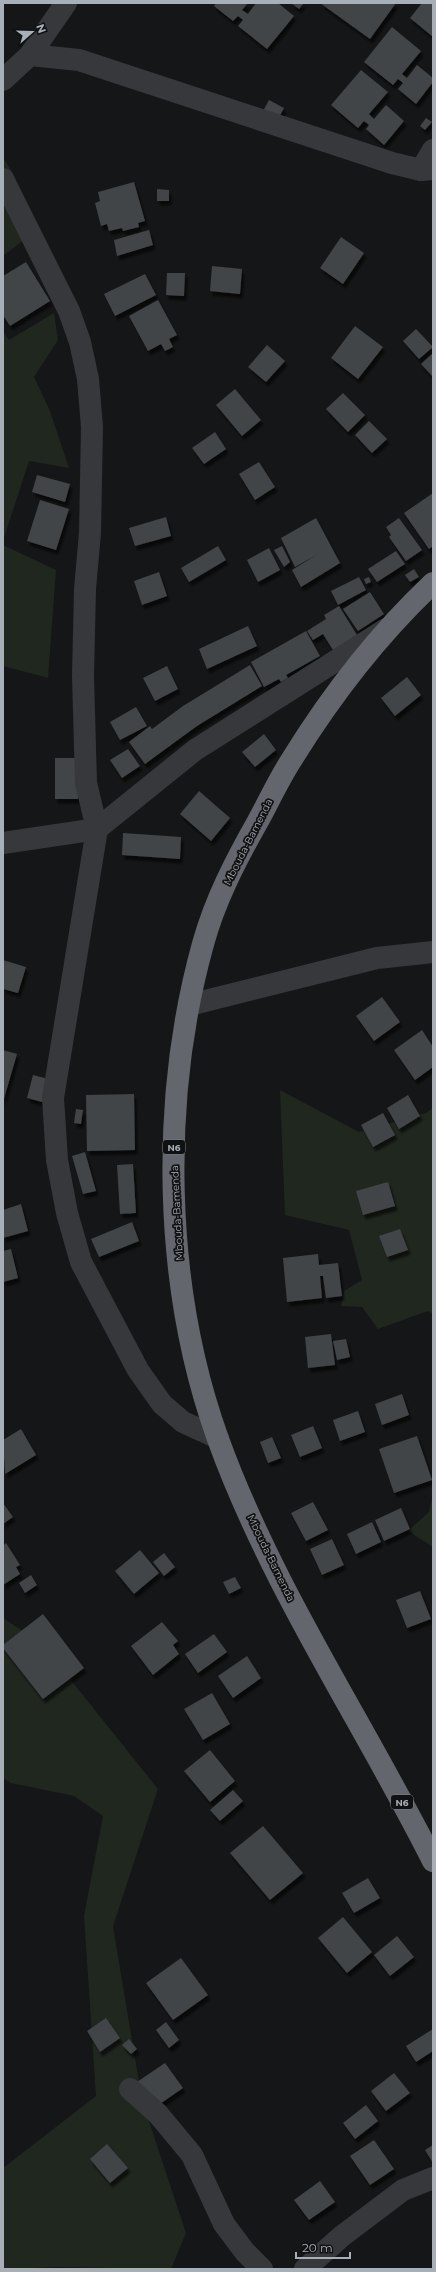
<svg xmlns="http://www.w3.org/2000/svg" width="436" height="2272" viewBox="0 0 436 2272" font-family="Montserrat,sans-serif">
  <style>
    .green { fill: #20271f }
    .building { fill: #424447; filter: url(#shadow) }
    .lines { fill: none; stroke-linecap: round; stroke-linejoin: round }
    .minor { stroke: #36383c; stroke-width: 22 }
    .highway { stroke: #63676d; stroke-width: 22 }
    .labels { text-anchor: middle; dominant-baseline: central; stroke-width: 3.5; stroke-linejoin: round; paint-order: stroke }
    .shield { fill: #101112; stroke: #7a8086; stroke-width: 1 }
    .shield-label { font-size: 9px; font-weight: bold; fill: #a8afb7 }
    .street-label { font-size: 10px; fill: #a8afb7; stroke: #101112 }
  </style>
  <defs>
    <filter id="shadow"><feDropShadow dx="2.5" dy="4.5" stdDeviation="1" flood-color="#0009"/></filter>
  </defs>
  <rect width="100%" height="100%" fill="#151617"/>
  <g class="green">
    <polygon points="3,157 15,177 29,236 3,256"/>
    <polygon points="54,313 58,340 34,377 50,411 69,468 29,461 3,541 3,331 9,340"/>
    <polygon points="3,545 56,570 48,678 3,666"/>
    <polygon points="280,1090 359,1132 426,1113 433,1108 433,1314 428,1311 378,1329 362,1307 341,1306 344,1291 362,1280 349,1230 285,1215"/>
    <polygon points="433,1494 433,1547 408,1531 429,1512"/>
    <polygon points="3,1618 42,1644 158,1789 113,1926 142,2100 186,2233 171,2269 59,2267 3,2269 3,2168 96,2096 84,1916 103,1816 74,1796 11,1783 3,1778"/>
  </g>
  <g class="building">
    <polygon points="216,3 248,3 242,10 248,14 256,3 278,3 294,16 267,49 238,26 243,20 238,16 233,21 214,6"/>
    <polygon points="291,3 304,3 299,9"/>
    <polygon points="320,3 396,3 370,39"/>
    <polygon points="422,3 433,3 433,37 410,18"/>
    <polygon points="392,27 421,51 402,74 407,78 417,65 433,78 433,82 416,104 398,89 403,83 398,79 393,85 364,62"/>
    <polygon points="361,70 388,92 369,114 374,119 386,105 404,121 384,145 366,129 369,125 364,121 358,128 331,105"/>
    <polygon points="269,100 284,108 277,121 262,113"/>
    <polygon points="426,118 432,122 425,130 420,126"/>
    <polygon points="134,182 145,221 138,223 139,227 123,231 122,228 109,231 107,224 101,226 95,203 100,201 98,192"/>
    <polygon points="157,189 169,190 169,201 157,201"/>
    <polygon points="149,230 153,245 117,256 114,240"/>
    <polygon points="341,237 364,253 343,284 320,268"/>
    <polygon points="26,262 50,301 10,326 3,315 3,276"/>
    <polygon points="212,266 242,269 240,294 210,291"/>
    <polygon points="167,273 185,273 184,296 166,295"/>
    <polygon points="145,274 156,295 115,316 104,294"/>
    <polygon points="158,300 177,335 169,339 173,347 165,351 161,344 148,351 129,316"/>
    <polygon points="355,326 383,347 358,379 331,358"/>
    <polygon points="416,329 433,347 419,359 403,341"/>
    <polygon points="267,345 285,361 266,382 248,367"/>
    <polygon points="433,353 433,377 421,364"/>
    <polygon points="235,389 261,420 242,436 216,405"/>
    <polygon points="343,393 365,415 348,432 326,409"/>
    <polygon points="369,421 387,439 372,453 355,435"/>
    <polygon points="215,432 226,449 204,464 192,448"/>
    <polygon points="259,462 275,487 255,500 239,474"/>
    <polygon points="37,475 70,484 65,502 32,492"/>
    <polygon points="433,493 433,546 429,549 404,513"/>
    <polygon points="40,500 69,509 56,550 27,541"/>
    <polygon points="166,517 171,536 135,546 129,528"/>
    <polygon points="316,518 340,563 301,587 292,570 318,554 295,567 281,538"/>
    <polygon points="399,518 422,550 406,561 389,537 391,535 386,527"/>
    <polygon points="218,546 226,560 189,582 181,568"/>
    <polygon points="282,546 290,562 284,567 274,550"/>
    <polygon points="269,548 280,570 258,582 247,560"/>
    <polygon points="396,551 405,564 377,582 368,569"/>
    <polygon points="414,569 419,577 410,582 405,575"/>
    <polygon points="159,572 167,596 142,605 134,581"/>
    <polygon points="359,577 366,590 338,605 331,591"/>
    <polygon points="369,577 371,582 366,584 364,579"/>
    <polygon points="370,592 384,614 358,631 343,609"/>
    <polygon points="339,606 357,635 333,650 323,634 313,640 307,631 326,619 324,615"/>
    <polygon points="248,626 257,646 207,669 199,649"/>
    <polygon points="306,631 320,656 286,675 288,678 281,682 279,679 264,687 251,662"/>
    <polygon points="250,665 262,686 197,726 145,764 129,742 150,726 152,729 183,706"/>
    <polygon points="167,666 178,689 155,701 143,678"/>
    <polygon points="407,677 421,695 395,716 381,698"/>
    <polygon points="136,707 147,726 120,740 110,722"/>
    <polygon points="264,734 276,750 255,767 242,752"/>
    <polygon points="128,749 140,766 122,778 110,760"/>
    <rect x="55" y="758" width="23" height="41"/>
    <polygon points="199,791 230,818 211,841 180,814"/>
    <polygon points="123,833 181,837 180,859 122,855"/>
    <polygon points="3,960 26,967 18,993 3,989"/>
    <polygon points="382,997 400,1022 374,1041 356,1016"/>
    <polygon points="422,1030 433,1047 433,1067 415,1080 394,1050"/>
    <polygon points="3,1050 17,1054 3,1102"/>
    <polygon points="33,1075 52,1080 46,1103 27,1098"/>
    <polygon points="134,1094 135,1150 87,1151 86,1095"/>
    <polygon points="408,1095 420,1116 399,1129 387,1108"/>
    <polygon points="76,1109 83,1110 81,1124 74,1123"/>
    <polygon points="383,1113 395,1135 373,1147 361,1125"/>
    <polygon points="85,1152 96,1191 83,1194 72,1156"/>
    <polygon points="133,1164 136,1213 120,1214 117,1165"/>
    <polygon points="388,1182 395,1206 363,1215 356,1191"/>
    <polygon points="21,1204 28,1231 3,1238 3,1210"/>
    <polygon points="132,1222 139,1241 99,1257 91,1239"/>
    <polygon points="400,1229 408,1250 387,1257 379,1236"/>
    <polygon points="11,1249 18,1278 3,1282 3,1251"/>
    <polygon points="318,1254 319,1265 338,1263 342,1296 326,1298 323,1276 320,1276 322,1298 287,1302 283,1258"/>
    <polygon points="331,1334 335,1365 308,1368 305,1337"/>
    <polygon points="346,1339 350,1357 337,1360 333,1341"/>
    <polygon points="402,1394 409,1415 382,1425 375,1404"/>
    <polygon points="358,1411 365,1432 340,1441 333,1420"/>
    <polygon points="313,1426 322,1448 300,1457 291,1435"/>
    <polygon points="21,1429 36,1455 5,1474 3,1440"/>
    <polygon points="417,1436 432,1480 394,1493 379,1449"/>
    <polygon points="272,1437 281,1458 268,1463 260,1442"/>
    <polygon points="313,1502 328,1530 306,1541 291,1513"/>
    <polygon points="3,1503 13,1517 3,1524"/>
    <polygon points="401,1508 410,1529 384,1541 375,1520"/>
    <polygon points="372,1522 381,1542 356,1554 347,1534"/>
    <polygon points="332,1539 344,1565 322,1575 310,1549"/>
    <polygon points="6,1543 20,1565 16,1567 20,1574 3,1585 3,1546"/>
    <polygon points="140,1550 159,1573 134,1594 115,1571"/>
    <polygon points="164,1553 175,1567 164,1576 153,1562"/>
    <polygon points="31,1575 37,1585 25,1593 19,1583"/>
    <polygon points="235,1577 241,1588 229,1594 223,1582"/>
    <polygon points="420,1591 431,1619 407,1628 396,1600"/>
    <polygon points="43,1614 84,1668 43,1699 3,1648 3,1645"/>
    <polygon points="162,1622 178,1641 173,1645 179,1654 153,1675 131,1646"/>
    <polygon points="214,1634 227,1652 198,1673 185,1654"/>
    <polygon points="247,1656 261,1678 233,1698 218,1676"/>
    <polygon points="212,1693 230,1724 203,1740 184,1709"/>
    <polygon points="210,1750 235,1781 210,1802 184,1771"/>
    <polygon points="233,1790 243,1801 220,1821 210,1810"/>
    <polygon points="263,1826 303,1873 270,1900 230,1853"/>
    <polygon points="368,1878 380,1898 354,1913 342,1893"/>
    <polygon points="343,1917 372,1952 347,1973 318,1938"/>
    <polygon points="397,1936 414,1957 390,1976 374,1955"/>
    <polygon points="181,1958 208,1995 173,2020 146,1983"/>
    <polygon points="106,2018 120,2038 100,2052 87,2031"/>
    <polygon points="166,2022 179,2040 169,2048 156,2030"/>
    <polygon points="433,2029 433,2051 416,2062 406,2046"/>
    <polygon points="129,2039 137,2049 131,2054 122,2045"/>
    <polygon points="165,2063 183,2088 154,2108 137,2082"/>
    <polygon points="394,2073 410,2093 386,2111 371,2091"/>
    <polygon points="366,2105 378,2121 355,2139 343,2123"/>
    <polygon points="374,2140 394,2169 370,2185 350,2156"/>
    <polygon points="107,2144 128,2168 110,2183 90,2159"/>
    <polygon points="433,2145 433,2163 425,2150"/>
    <polygon points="320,2181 335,2202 309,2220 294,2200"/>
  </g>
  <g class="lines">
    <g class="minor">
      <polyline points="30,55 79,60 392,163 421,170 433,169"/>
      <polyline points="3,80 30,55 66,3"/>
      <polyline points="421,170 433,150"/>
      <polyline points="3,179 69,311 80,342 88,379 92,427 90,533 85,589 83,676 86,783 97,829 53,1098 57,1160 67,1213 81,1262 138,1370 162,1404 183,1422 218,1438"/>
      <polyline points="3,843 97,829 195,750 386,629"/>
      <polyline points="189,1005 377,958 433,952"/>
      <polyline points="130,2089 158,2114 192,2155 224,2224 245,2252 262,2269"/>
      <polyline points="305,2269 342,2236 403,2190 433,2178"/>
    </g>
    <path class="highway" d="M433 583C379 634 331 696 292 759 279 779 269 801 258 821 236 860 215 900 203 944 160 1099 163 1286 218 1439 272 1588 362 1720 433 1861"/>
  </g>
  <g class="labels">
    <g class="shield">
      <rect x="163" y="1140" width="22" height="14" rx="3"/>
      <rect x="391" y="1795" width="22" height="14" rx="3"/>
    </g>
    <g class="shield-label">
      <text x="174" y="1147">N6</text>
      <text x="402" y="1802">N6</text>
    </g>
    <g class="street-label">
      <text transform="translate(248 842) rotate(-63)">Mbouda-Bamenda</text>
      <text transform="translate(177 1213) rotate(-93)">Mbouda-Bamenda</text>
      <text transform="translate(271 1558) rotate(64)">Mbouda-Bamenda</text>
    </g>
  </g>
  <rect width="436" height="2272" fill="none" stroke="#a8afb7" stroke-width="8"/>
  <g transform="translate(32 32) rotate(70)" stroke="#101112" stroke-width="3" paint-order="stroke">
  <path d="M0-3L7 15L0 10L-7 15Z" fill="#a8afb7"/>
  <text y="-6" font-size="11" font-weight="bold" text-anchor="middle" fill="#a8afb7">N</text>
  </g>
  <path d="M296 2252v6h54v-6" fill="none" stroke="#a8afb7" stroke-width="2"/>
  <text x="302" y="2252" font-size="12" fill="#a8afb7" stroke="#101112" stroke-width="3" paint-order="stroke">20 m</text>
</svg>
